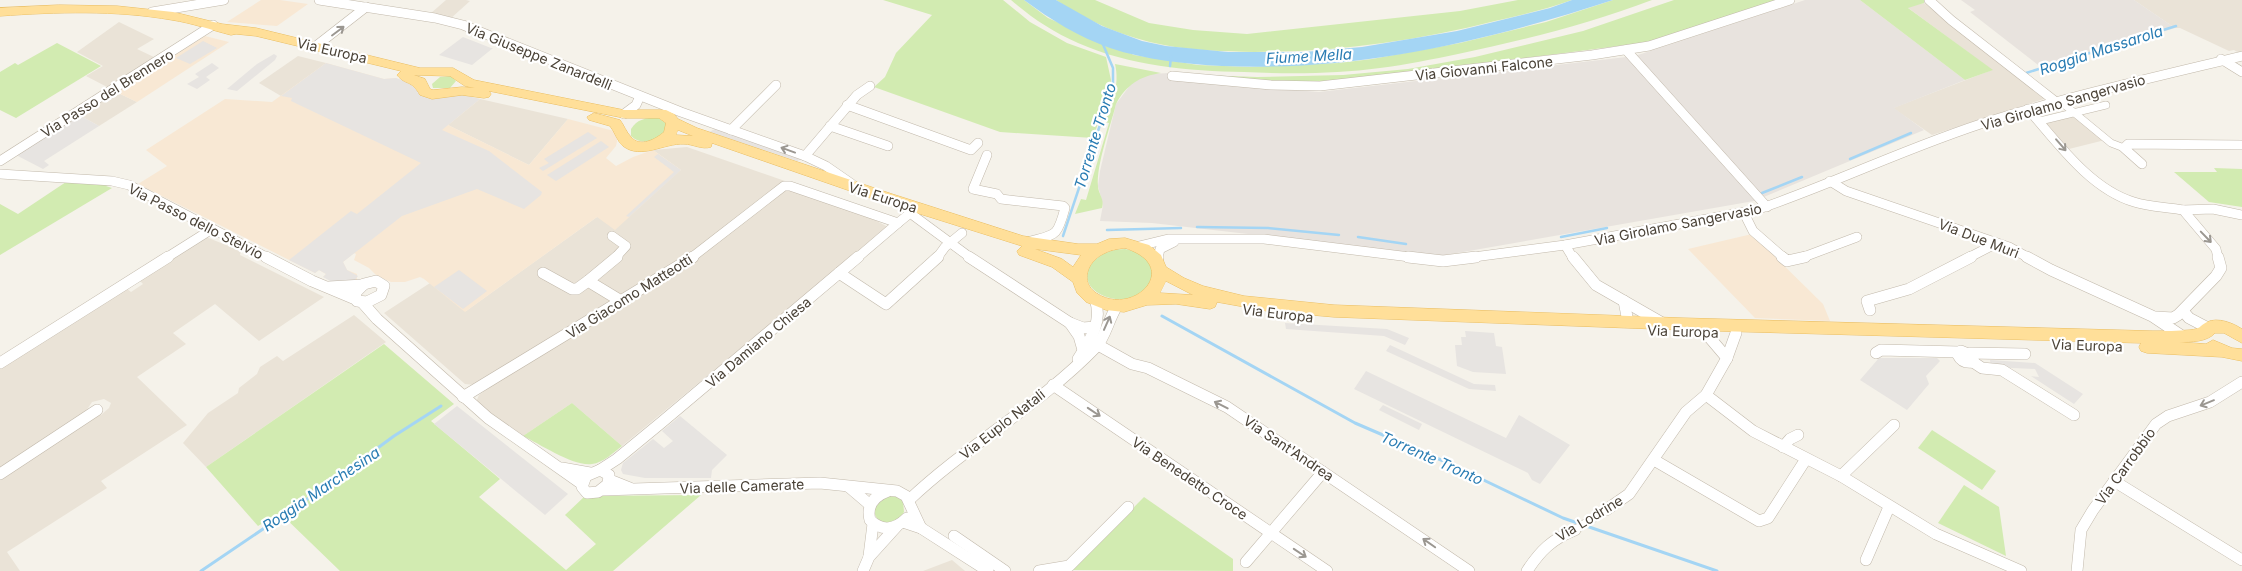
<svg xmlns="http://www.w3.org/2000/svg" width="2242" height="571" viewBox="0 0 2242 571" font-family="Inter,sans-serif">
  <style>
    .residential { fill: #eae3d7 }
    .commercial { fill: #f8e8d4 }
    .industrial { fill: #e8e3de }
    .green { fill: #d2ebb1 }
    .parking { fill: #e7e4e1 }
    .water { fill: #a4d5f4 }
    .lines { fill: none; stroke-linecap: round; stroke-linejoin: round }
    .stream-far1 { stroke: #a4d5f4; stroke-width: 2.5 }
    .stream { stroke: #a4d5f4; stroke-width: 3 }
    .pedestrian-far1-casing { stroke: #c2b9ab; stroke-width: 8 }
    .pedestrian-casing { stroke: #c2b9ab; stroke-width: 9 }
    .minor-far1-casing { stroke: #c2b9ab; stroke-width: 10 }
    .minor-casing { stroke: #c2b9ab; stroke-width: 12 }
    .primary-casing { stroke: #eabe63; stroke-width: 1 }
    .pedestrian-far1 { stroke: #fff; stroke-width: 7 }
    .pedestrian { stroke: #fff; stroke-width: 8 }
    .minor-far1 { stroke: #fff; stroke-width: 9 }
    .minor { stroke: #fff; stroke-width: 11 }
    .primary { fill: #ffdf99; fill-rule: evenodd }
    .oneway { stroke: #9b9791 }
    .labels { text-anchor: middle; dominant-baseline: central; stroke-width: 4.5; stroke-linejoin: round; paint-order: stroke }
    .street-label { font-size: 14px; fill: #4a4237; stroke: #fff }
    .water-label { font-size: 15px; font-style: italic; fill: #297cb3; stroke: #fff }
  </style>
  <rect width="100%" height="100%" fill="#f5f2ea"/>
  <g class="residential">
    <polygon points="446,0 466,0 470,1 450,19 430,14"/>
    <polygon points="2134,0 2242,0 2242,53 2239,53 2234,50 2229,51 2180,28 2175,28"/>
    <polygon points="1924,3 2027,81 2047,98 1932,135 1893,108 1992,70 1907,7"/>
    <polygon points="119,22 154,39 137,49 156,58 109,88 86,76 103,66 77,52"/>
    <polygon points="298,56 326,63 281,96 259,83"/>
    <polygon points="116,92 137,102 99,126 79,115"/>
    <polygon points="480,99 568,119 529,165 448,125"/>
    <polygon points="2079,115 2109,139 2069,149 2044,123"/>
    <polygon points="687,147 785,181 698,248 475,385 465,384 384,313 430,283 466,311 597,217 681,170 653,150"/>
    <polygon points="786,189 867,216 888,227 622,446 572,403 523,436 503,425 476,402 479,395 496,383 698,258"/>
    <polygon points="206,237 241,251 240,255 324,297 259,341 215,304 173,333 186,344 137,377 187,425 101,481 107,488 7,552 20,571 0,571 0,479 90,418 101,415 109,408 111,403 104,399 92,402 86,411 0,468 0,367 126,288 131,292 143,284 139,280"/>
    <polygon points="354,315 386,342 206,467 183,443 208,413 238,393 239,388 257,374 260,367 277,356 283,361"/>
    <polygon points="952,560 965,571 923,571"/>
  </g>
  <g class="commercial">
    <polygon points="261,0 280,0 308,4 277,26 227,22"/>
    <polygon points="205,36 229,42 137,102 116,92"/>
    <polygon points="326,63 384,79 396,78 423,92 480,99 448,125 529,165 568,119 614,131 618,137 616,146 606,158 616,166 633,157 653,150 681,170 615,230 597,217 465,312 424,279 420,277 405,282 391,282 377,276 369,268 354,260 356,254 354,253 343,262 347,270 357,274 357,280 323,277 326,274 319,270 315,273 138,184 167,166 146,150 225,99 272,102"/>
    <polygon points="1752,234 1823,304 1830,321 1755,318 1688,249"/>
  </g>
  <g class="industrial">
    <polygon points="1805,0 1860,0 1965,80 1894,108 1924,130 1754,201 1440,256 1152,223 1100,221 1103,205 1098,186 1100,171 1116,104 1131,84 1142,77 1152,74 1169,73 1174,80 1319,92 1635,56"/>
    <polygon points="1961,0 2134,0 2175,28 2042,68 1970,12 1975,10"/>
  </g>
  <g class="green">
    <polygon points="883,0 1003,0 1030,22 1067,43 1106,57 1111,80 1110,88 1093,138 1000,132 874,87 885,77 896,53 932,15"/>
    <path d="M1011 0H1024L1048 18 1134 55 1198 65 1250 67 1339 63 1372 59 1460 43 1546 22 1613 0H1652C1589 24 1524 40 1458 54 1433 59 1406 65 1380 68 1336 74 1289 74 1244 72 1188 71 1130 66 1078 43 1053 32 1032 18 1011 0Z"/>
    <path d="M1056 0H1095L1149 23 1193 30 1247 34 1460 11 1518 0H1572C1547 9 1521 15 1495 21 1416 41 1336 52 1255 52 1224 51 1193 51 1164 45 1126 38 1088 22 1056 0Z"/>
    <polygon points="1674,0 1777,0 1649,42 1374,78 1317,84 1278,84 1174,74 1257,77 1343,75 1408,69 1475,57 1583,31"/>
    <polygon points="1860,0 1925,0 1924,3 1908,8 1993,70 1965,80"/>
    <polygon points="57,43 101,66 16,118 0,110 0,72 15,63 18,65"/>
    <path d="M1115 64 1161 73C1140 76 1126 85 1116 104 1111 125 1096 165 1098 186 1098 194 1105 199 1102 208L1075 214 1081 199 1086 200 1109 123 1105 122C1112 103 1120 85 1115 64Z"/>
    <polygon points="451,76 456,81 450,88 433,88 432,84 440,77"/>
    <path d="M657 117 667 124C665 139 643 148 631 136V129C637 119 646 118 657 117Z"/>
    <polygon points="2214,168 2242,169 2242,207 2209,202 2174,172 2217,172"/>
    <polygon points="66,182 108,185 106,186 112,188 0,255 0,204 18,214"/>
    <path d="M1125 249C1173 258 1150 308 1110 298 1070 287 1088 249 1125 249Z"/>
    <polygon points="384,344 454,404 431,421 500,479 479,497 566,570 596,544 565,515 585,496 701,495 613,571 340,571 280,513 258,526 206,467"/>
    <path d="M572 403 622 446C614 452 603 463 592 464 574 467 540 444 523 436Z"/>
    <polygon points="1932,430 1996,471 1982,490 1918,448"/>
    <polygon points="1964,485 1999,507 2006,556 1938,523"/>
    <path d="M888 496 897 497 903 501 904 512C897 525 876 528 874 510L880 500Z"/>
    <polygon points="1144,497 1233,559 1233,571 1072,570"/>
  </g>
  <g class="parking">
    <polygon points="463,37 491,48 493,48 472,65 439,55"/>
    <polygon points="203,41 217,48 190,64 176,58"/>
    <polygon points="274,54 277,56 275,60 237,91 227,89 257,64"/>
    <polygon points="212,63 219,68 206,77 210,80 197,89 187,84 199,77 195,74"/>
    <polygon points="326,63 384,79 396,78 417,85 423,92 460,94 480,99 442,130 489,151 542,192 541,195 524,209 477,189 402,216 343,262 347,270 358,276 354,281 332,282 323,277 326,274 319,270 315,273 289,260 351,211 357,214 421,163 291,101 292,98 281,96"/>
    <polygon points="79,115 99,126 44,161 49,165 43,169 16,155"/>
    <polygon points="715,129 805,158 797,161 709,132"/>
    <polygon points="588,132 597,138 543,171 539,168 549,163 544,159"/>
    <polygon points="601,141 609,147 556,181 547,175"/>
    <polygon points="658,154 681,170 629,217 626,216 674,172 654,157"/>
    <polygon points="459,270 487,291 463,309 434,287"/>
    <polygon points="1285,323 1387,329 1409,338 1405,345 1384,336 1286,329"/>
    <polygon points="1465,331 1494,333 1496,346 1502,347 1506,374 1473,372 1457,366 1455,345 1462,345 1461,337 1466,337"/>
    <polygon points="1390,345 1474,384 1495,385 1496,391 1469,389 1386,351"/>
    <polygon points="1879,358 1937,358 1940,361 1926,376 1929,384 1907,410 1860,380"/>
    <polygon points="1990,360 2035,363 2083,394 2074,404 2031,376 2039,377 2035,369 1991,367"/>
    <polygon points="1366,371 1506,438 1519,415 1570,445 1540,484 1532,480 1528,473 1354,389"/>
    <polygon points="1383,405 1422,424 1419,430 1379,410"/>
    <polygon points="457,406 568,494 545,515 434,424"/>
    <polygon points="680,416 727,455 712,470 711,478 645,478 623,474 621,470 623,463 653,439 664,448 673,441 662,431"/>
  </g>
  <path class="water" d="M1024 0H1056L1102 26 1142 41 1166 46 1228 52H1304L1362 47 1457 31 1550 8 1572 0H1613C1487 41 1356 72 1222 66 1185 64 1146 60 1110 48 1079 37 1051 20 1024 0Z"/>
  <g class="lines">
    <g class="stream-far1">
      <polyline points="1170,66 1171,57"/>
      <polyline points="2026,73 2176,26"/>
      <polyline points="1850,159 1911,133"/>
      <polyline points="1762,193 1802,177"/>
      <polyline points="1197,227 1268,228 1339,235"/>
      <polyline points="1107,230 1181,228"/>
      <polyline points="1063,236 1113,86 1113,68 1102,42"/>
      <polyline points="1358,237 1406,244"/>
      <polyline points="1561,237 1607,228"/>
    </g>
    <g class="stream">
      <polyline points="1162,316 1355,423 1448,463 1563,518 1717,571"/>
      <polyline points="201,571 319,491 394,436 441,406"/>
    </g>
    <defs>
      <g id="pedestrian-far1">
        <polyline points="2060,101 2111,143 2124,148"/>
        <polyline points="2040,121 2106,105"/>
      </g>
      <polyline id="pedestrian" points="1575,530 1606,510"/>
      <g id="minor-far1">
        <polyline points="319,0 435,18 463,25 681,112 805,156 826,166 852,184"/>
        <polyline points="1929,0 1951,20 2056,102"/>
        <polyline points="152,12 224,0"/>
        <polyline points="316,46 366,7"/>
        <polyline points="1626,50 1767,207"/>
        <polyline points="2221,59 2242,72"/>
        <polyline points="1172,76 1271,85 1320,86 1592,55 1649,46 1790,0"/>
        <polyline points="847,105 971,150 978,143"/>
        <path d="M2028 109C2057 142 2090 189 2134 202 2149 207 2167 207 2183 210L2216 249 2218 258"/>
        <polyline points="624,114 636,105 640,96"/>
        <polyline points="830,126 888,146"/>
        <polyline points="731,130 776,85"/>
        <path d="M987 155 973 189 997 194 1001 199 1063 206 1065 208C1057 238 1056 234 1027 242"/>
        <polyline points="805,156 857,95 870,86"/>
        <polyline points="0,161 213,25"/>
        <polyline points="2142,164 2124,148 2128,144 2242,145"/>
        <polyline points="0,174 112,181 129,185 268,258"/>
        <polyline points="1830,181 1846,191 2009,247 2029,258"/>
        <polyline points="2183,210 2213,209 2242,215"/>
        <polyline points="1744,213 1753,231 1784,258"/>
        <polyline points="914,216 971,258"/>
        <polyline points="612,236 626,246 615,258"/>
        <polyline points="1565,245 1573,258"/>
        <polyline points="1139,246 1168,239 1264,239 1418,258"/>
        <polyline points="166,258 212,229"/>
        <polyline points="691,258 784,186 790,186 898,223 909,214"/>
        <polyline points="857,258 898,223"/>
        <polyline points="937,258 945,247 962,233"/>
        <polyline points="1158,258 1160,249 1174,242"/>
        <path d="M1466 258 1565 245 1756 210C1836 183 1912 145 1993 120 2075 95 2159 76 2242 56"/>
        <polyline points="1801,258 1857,237"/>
        <polyline points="1968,258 1997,243"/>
      </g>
      <g id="minor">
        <polyline points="266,257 312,281 355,299"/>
        <polyline points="969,257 1070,323 1083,328 1095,327"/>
        <polyline points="1408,257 1443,261 1476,257"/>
        <polyline points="1573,257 1596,285 1664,324"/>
        <polyline points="1782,257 1787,261 1805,257"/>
        <polyline points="2027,257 2051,270 2152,316 2182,336"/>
        <polyline points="1157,261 1158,257"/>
        <polyline points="543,273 572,289 577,289 588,281 621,301"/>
        <polyline points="839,273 886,304 938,257"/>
        <polygon points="376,281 384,286 381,295 367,302 357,301 355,293 364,284"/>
        <polyline points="588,281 617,257"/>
        <polyline points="329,287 363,285"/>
        <polyline points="1624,301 1628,322"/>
        <polyline points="362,302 377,319 488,418 582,484"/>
        <polyline points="1870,310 1867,301 1909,289 1971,257"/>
        <polyline points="2183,311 2189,318 2208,328"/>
        <polyline points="2156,317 2173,318 2178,315 2216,276 2221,268 2218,257"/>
        <polyline points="1070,323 1079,336 1083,350"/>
        <polyline points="1704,331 1727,358"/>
        <polyline points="1098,345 1132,364 1148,368 1227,407 1469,571"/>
        <path d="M1961 351 1973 356V362C1966 363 1961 361 1958 355Z"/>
        <polyline points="1876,353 1881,350 1959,352"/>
        <polyline points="1969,353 2025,354"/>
        <path d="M1078 359C1090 340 1103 322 1095 299"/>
        <polyline points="1973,362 1982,368 2002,370 2074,415"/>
        <polyline points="0,363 168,257"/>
        <polyline points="1053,385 1327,571"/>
        <polyline points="1706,395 1753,431 1841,476 1936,534 2021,571"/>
        <polyline points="463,397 693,257"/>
        <polyline points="1783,447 1790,439 1798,435"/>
        <polyline points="1654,460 1759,521 1768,518 1806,459"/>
        <polyline points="562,468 590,473"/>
        <polyline points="600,470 617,459 662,422 858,257"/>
        <polygon points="600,470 609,475 608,484 598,492 587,493 582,487 586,476"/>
        <polyline points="0,474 97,410"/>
        <polyline points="1841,476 1894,425"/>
        <polyline points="610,480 630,488"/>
        <polyline points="2114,481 2242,560"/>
        <polyline points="849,487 869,504"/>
        <polyline points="603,490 820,483 897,491 906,496 921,528"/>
        <path d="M888 491C874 496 866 505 870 520 882 532 896 529 907 518"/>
        <path d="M909 500C967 445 1040 405 1096 347 1105 338 1109 318 1117 306"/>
        <polyline points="1606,510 1629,494 1686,412 1706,395 1727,358 1736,333"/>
        <polyline points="903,522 921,528 988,571"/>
        <polyline points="954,536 1005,571"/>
        <polyline points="869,556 873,524"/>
        <polyline points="1866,560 1889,507"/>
        <polyline points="1246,562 1323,472"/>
        <polyline points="863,571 869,557 897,526"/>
        <polyline points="1039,571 1069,566 1128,507"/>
        <path d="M1527 571C1540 551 1552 539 1575 530"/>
        <polyline points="2077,571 2081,530 2093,510 2156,424 2168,416 2210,402 2242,382"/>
      </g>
      <path id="primary" d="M59 5 117 6 173 12 222 24 256 28 420 68H453L474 80 624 110H666L674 114 678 119 697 128 892 194 1023 236 1078 244H1097L1109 239 1125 238 1149 245 1161 255 1166 267 1184 278 1203 286 1244 296 1334 305 1682 318 2153 331C2165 331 2178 331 2190 330 2201 329 2199 326 2207 322 2218 317 2233 323 2242 329V343L2224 333H2215C2207 342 2191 342 2179 342L2206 344 2213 340 2232 348 2242 349V361L2222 357 2147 353 2141 351 2139 347 2141 343 1682 330 1334 317 1267 311 1217 302 1215 307 1210 309 1176 304 1147 305 1124 312 1106 310 1086 302 1077 293 1073 282 1052 267 1019 255 1017 251 1022 246 882 202 712 143 711 147C702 150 693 144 684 144 664 143 641 160 623 146 617 141 615 132 610 126L589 120 587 117 594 113 620 120C624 125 626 132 631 137 640 148 656 139 664 132L666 123 659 118H624L489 91 491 94 489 97 484 98 462 95 432 99 420 95C411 79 406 86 397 75L401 71 256 36 236 34 231 35C211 30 192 23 172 20 115 10 57 12 0 16V8ZM414 75 450 76 465 86 475 88 462 87 433 90 430 89 425 79ZM678 130 693 136 676 135ZM1125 248C1184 267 1133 318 1096 293 1080 282 1087 262 1103 254 1110 250 1117 249 1125 248ZM1035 249 1081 255 1073 267 1062 259ZM1166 281 1193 295 1160 293Z"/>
    </defs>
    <use href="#pedestrian-far1" class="pedestrian-far1-casing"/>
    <use href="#pedestrian" class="pedestrian-casing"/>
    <use href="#minor-far1" class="minor-far1-casing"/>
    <use href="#minor" class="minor-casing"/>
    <use href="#primary" class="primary-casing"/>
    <use href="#pedestrian-far1" class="pedestrian-far1"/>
    <use href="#pedestrian" class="pedestrian"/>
    <use href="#minor-far1" class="minor-far1"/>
    <use href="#minor" class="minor"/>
    <use href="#primary" class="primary"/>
  </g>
  <defs><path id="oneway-shaft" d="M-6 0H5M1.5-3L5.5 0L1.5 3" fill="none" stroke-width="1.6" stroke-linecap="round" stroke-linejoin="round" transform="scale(1.25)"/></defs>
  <g class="oneway">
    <use href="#oneway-shaft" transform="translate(338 31) rotate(-37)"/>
    <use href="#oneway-shaft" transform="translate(2061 145) rotate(49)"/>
    <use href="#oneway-shaft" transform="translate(788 150) rotate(-160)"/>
    <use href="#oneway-shaft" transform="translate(2206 237) rotate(46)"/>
    <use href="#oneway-shaft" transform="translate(1107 323) rotate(-66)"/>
    <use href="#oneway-shaft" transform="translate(2207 403) rotate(158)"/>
    <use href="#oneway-shaft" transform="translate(1221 405) rotate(-153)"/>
    <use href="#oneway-shaft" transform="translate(1094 412) rotate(34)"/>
    <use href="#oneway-shaft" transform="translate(1429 543) rotate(-145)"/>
    <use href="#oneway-shaft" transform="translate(1300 553) rotate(34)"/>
  </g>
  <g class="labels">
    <g class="street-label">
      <text transform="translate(332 50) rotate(13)">Via Europa</text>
      <text transform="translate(539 56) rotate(22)">Via Giuseppe Zanardelli</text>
      <text transform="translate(1484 68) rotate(-6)">Via Giovanni Falcone</text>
      <text transform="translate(107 93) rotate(-32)">Via Passo del Brennero</text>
      <text transform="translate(2063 102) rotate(-16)">Via Girolamo Sangervasio</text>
      <text transform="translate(883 197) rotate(18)">Via Europa</text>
      <text transform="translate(196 221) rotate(27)">Via Passo dello Stelvio</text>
      <text transform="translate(1678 224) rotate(-11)">Via Girolamo Sangervasio</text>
      <text transform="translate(1979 238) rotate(21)">Via Due Muri</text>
      <text transform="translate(629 296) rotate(-32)">Via Giacomo Matteotti</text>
      <text transform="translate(1278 313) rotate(7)">Via Europa</text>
      <text transform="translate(1683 331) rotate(2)">Via Europa</text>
      <text transform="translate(758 342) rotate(-40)">Via Damiano Chiesa</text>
      <text transform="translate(2087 345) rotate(2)">Via Europa</text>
      <text transform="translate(1002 424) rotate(-38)">Via Euplo Natali</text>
      <text transform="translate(1289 448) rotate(34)">Via Sant'Andrea</text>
      <text transform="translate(2125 466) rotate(-54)">Via Carrobbio</text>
      <text transform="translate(1190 478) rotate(34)">Via Benedetto Croce</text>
      <text transform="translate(742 486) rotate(-2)">Via delle Camerate</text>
      <text transform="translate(1589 518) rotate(-31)">Via Lodrine</text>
    </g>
    <g class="water-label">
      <text transform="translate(2101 50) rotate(-18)">Roggia Massarola</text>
      <text transform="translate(1309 56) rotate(-3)">Fiume Mella</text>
      <text transform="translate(1095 136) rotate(-73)">Torrente Tronto</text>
      <text transform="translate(1432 458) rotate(24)">Torrente Tronto</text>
      <text transform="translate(321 489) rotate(-34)">Roggia Marchesina</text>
    </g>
  </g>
</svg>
